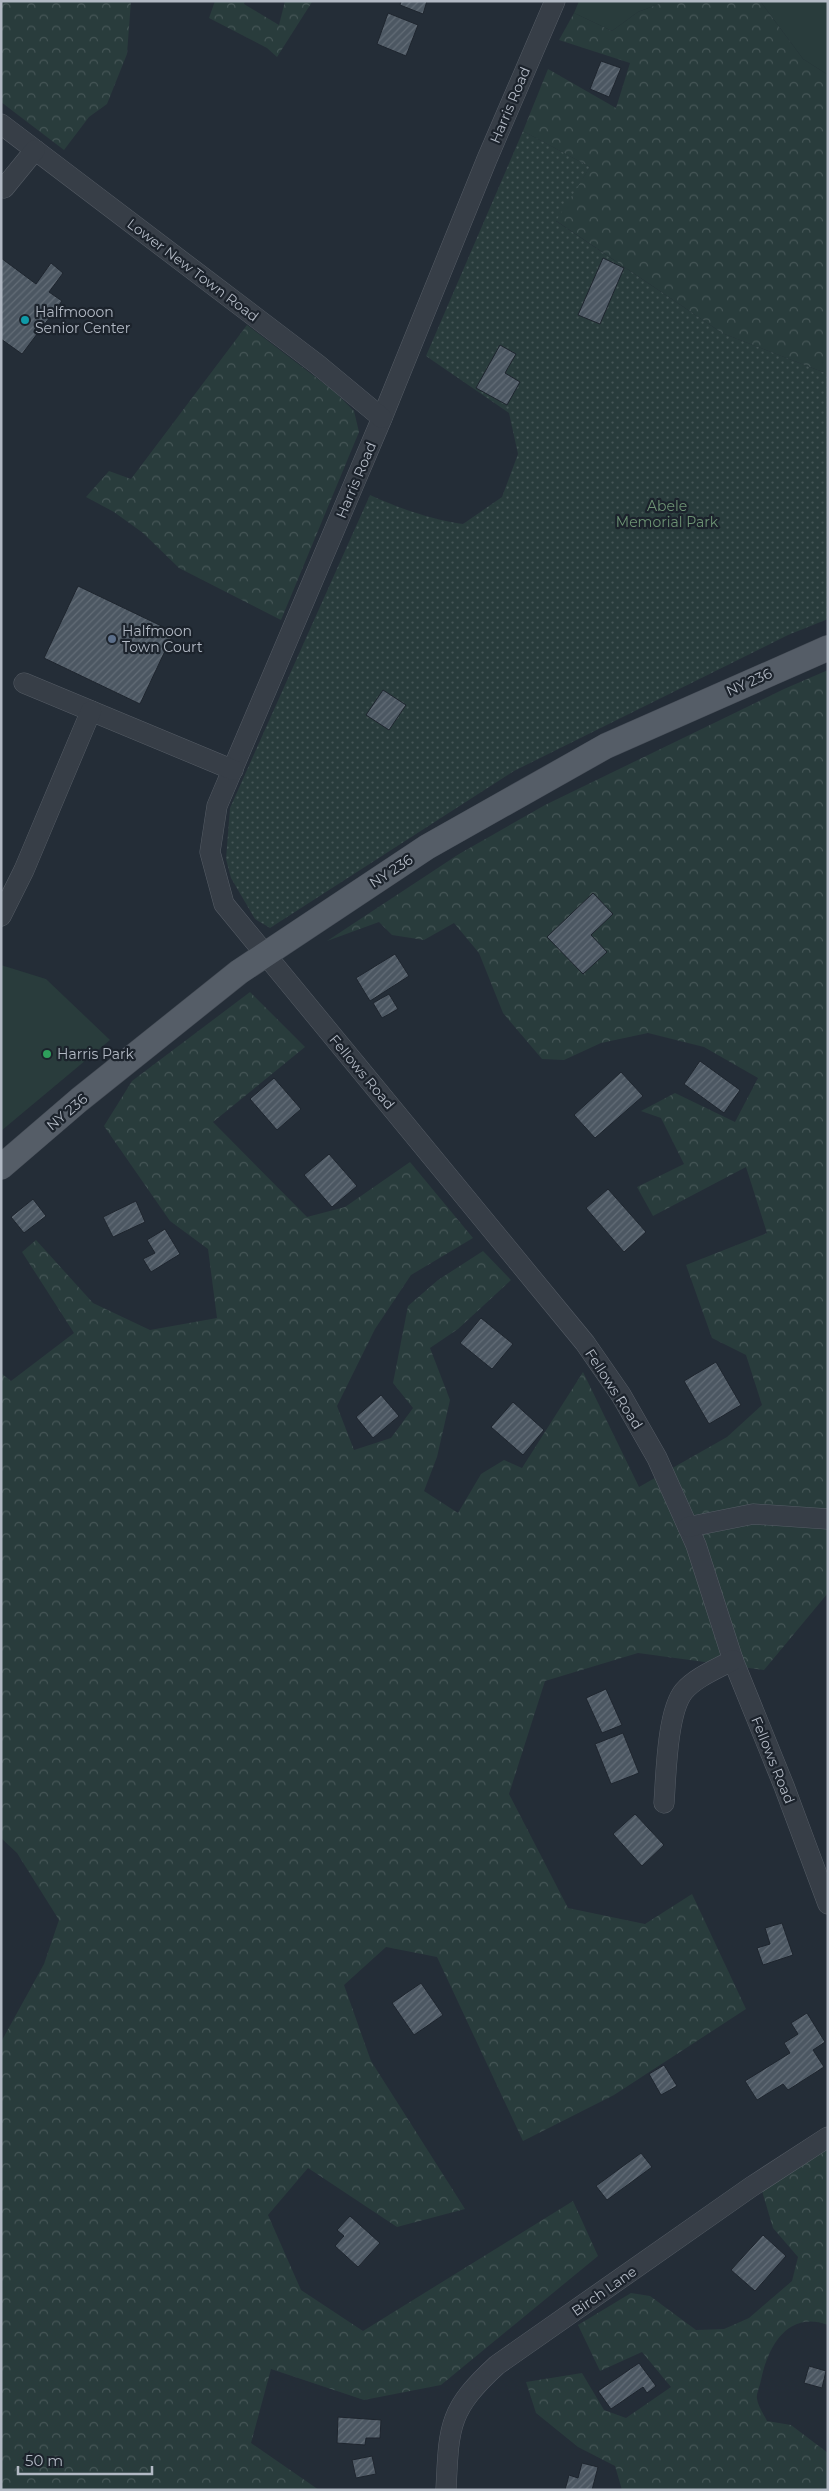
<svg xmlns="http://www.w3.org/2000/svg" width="829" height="2491" viewBox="0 0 829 2491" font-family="Montserrat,sans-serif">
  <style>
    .grass { fill: #293c3c }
    .forest { fill: url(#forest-crowns) }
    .park { fill: url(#park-dots) }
    .building { fill: url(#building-hatch); stroke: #1e252e }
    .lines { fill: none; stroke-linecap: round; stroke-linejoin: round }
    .minor-casing { stroke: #555c65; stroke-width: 21 }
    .major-casing { stroke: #434a54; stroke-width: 26 }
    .minor { stroke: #373e47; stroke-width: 20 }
    .major { stroke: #555d67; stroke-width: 25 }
    .culture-dot { fill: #0f9aa8; stroke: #1c232c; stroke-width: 2 }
    .service-dot { fill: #5c6f8a; stroke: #1c232c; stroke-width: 2 }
    .leisure-dot { fill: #2e9e5b; stroke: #1c232c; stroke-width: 2 }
    .labels { text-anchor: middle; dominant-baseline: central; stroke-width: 4.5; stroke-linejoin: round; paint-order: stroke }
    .street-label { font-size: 14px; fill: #b2b9c4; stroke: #1c232c }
    .poi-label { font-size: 14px; fill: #b2b9c4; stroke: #1c232c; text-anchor: start }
    .park-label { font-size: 14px; fill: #6c9273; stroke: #1c232c }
  </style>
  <defs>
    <pattern id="forest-crowns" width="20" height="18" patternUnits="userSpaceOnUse" patternTransform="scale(1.25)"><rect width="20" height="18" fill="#293c3c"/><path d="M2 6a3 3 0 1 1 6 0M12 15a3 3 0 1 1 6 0" fill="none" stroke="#465657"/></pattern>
    <pattern id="park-dots" width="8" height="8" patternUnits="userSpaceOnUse" patternTransform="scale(1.25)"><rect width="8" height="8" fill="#293c3c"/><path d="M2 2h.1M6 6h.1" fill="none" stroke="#465657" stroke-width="1.8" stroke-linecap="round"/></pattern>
    <pattern id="building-hatch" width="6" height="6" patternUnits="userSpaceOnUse" patternTransform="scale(1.25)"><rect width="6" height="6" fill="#4c5762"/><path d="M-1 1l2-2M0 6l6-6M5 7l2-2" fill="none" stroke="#636d77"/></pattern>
  </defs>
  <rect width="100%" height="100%" fill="#242d37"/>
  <g class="grass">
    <polygon points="579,1 667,1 638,12 612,31 574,13"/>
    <polygon points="760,1 828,1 828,75 803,59"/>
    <polygon points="1,965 46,979 110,1040 1,1131"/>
  </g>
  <g class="forest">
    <polygon points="1,1 131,1 127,54 107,104 89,117 64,150 1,102"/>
    <polygon points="215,1 245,1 244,4 279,25 285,1 312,2 277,57 267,48 209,18"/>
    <polygon points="667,1 760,1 803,59 828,75 828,374 722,333 555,220 590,167 523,131 548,69 616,108 630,63 559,40 574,13 612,31 638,12"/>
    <polygon points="247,325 335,392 354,411 359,432 281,620 179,568 143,533 114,512 86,497 109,471 131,479"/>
    <polygon points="828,670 828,1593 764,1670 638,1653 545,1681 509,1794 568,1908 645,1924 692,1894 746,2009 614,2095 523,2141 437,1957 386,1947 344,1985 371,2061 465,2209 397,2227 308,2168 268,2215 301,2290 363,2331 573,2201 598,2256 441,2385 364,2400 271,2369 251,2443 319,2490 1,2490 1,2042 44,1964 59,1920 17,1853 1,1838 1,1373 11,1381 74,1333 22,1252 36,1240 93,1303 150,1330 217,1318 208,1249 170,1221 104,1126 132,1081 250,992 305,1047 213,1122 307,1217 345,1207 410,1162 473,1238 411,1275 375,1329 337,1406 354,1450 391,1438 413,1408 393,1383 408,1306 438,1280 483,1251 511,1280 458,1329 430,1348 450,1400 437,1457 424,1491 458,1513 481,1474 504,1460 522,1468 583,1372 639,1487 727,1437 762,1405 746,1355 712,1338 686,1265 767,1233 746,1167 653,1216 637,1187 684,1164 661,1118 641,1111 675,1093 735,1122 758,1078 704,1047 648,1033 601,1043 564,1060 542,1059 503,1013 479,953 454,923 424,940 392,935 379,922 327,941 459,854 545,805 784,689"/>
    <path d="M828 2148V2325C788 2310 768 2346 761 2380 760 2386 756 2394 757 2399 758 2406 764 2415 767 2421L791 2425 828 2453V2490H622L615 2466 578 2447 536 2413 526 2382 582 2373 604 2410 626 2418 671 2387 642 2352 600 2371 578 2325 631 2293 650 2296 696 2330 724 2329 749 2318 792 2281 798 2257 773 2228 762 2191Z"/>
  </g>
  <path class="park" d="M523 131 590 167 556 221 722 333 828 374V619L788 635 514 771 270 928 255 919 231 878 226 859 230 808 370 495C401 509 430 519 463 524L502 497 518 454 509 413 426 356Z"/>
  <g class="building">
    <polygon points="401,1 427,1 423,14 400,5"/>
    <polygon points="388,13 418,25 406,56 377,44"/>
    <polygon points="601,61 621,68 609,97 590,89"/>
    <polygon points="1,258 36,284 51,263 63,273 49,292 62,301 22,354 1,339"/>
    <polygon points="603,258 624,268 600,324 578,315"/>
    <polygon points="500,345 516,354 505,373 520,382 507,405 476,388"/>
    <polygon points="78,586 174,632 140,704 44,658"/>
    <polygon points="383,690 406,705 389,730 366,715"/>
    <polygon points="593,893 613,914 591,935 607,952 583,974 547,937"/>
    <polygon points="395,954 409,976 370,1001 356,978"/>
    <polygon points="389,994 398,1009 382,1018 373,1003"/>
    <polygon points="700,1061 740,1090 724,1113 684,1084"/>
    <polygon points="621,1072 643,1096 595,1138 574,1115"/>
    <polygon points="274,1078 301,1109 277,1130 250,1099"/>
    <polygon points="329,1154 357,1186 332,1207 304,1175"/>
    <polygon points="608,1189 646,1232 624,1252 586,1208"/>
    <polygon points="33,1199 46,1216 24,1233 11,1217"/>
    <polygon points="136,1201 145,1222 113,1237 103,1217"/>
    <polygon points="165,1229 180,1254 151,1272 143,1259 155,1253 147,1240"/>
    <polygon points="481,1318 513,1344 492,1369 460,1343"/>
    <polygon points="716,1362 741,1405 709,1424 684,1381"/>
    <polygon points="381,1395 399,1416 373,1438 356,1417"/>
    <polygon points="513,1402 544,1430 523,1455 491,1427"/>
    <polygon points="606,1689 622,1725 602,1733 586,1698"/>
    <polygon points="623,1733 639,1773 611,1784 595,1744"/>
    <polygon points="635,1814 664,1845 642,1866 613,1834"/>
    <polygon points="782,1923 793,1955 763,1965 757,1948 770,1944 765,1928"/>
    <polygon points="421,1983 443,2015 414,2035 392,2003"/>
    <polygon points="807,2013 825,2042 813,2050 824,2067 788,2090 783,2084 757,2100 745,2081 790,2053 784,2043 798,2034 791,2023"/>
    <polygon points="664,2065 677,2086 661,2095 649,2074"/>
    <polygon points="641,2153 652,2167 607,2200 596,2186"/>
    <polygon points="350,2216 380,2243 358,2267 335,2246 344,2236 337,2230"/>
    <polygon points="763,2235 786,2256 755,2291 731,2270"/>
    <polygon points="639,2363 656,2386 647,2393 643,2387 611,2409 598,2391"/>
    <polygon points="809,2366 826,2371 822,2388 804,2383"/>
    <polygon points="338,2417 381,2420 380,2438 366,2438 365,2445 337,2443"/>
    <polygon points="372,2456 376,2474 356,2478 352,2460"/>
    <polygon points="582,2463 598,2467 592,2490 565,2490 569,2475 578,2478"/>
  </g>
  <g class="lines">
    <defs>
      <g id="minor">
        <polyline points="555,1 487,159 382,418 217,806 210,852 224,904 585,1343 621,1395 657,1458 696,1545 733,1660 784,1786 828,1904"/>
        <polyline points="1,124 317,364 382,418"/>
        <polyline points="4,188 35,150"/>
        <polyline points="24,683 233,770"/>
        <polyline points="1,916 24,870 91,711"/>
        <polyline points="688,1527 753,1514 828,1519"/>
        <path d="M664 1803C666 1776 667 1711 684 1691 696 1677 717 1669 733 1660"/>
        <path d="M446 2490C449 2426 448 2410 497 2365L751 2187 828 2137"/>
      </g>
      <polyline id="major" points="1,1167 79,1100 239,972 427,847 606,746 828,648"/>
    </defs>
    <use href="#minor" class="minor-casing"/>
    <use href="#major" class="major-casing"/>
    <use href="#minor" class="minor"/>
    <use href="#major" class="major"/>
  </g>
  <circle class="culture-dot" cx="25" cy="320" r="5"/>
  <circle class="service-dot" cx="112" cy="639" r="5"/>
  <circle class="leisure-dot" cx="47" cy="1054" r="5"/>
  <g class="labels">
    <g class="street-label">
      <text transform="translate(510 105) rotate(-67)">Harris Road</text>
      <text transform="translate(193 270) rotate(37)">Lower New Town Road</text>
      <text transform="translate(356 480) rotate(-67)">Harris Road</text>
      <text transform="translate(749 682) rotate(-24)">NY 236</text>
      <text transform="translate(391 871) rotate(-33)">NY 236</text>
      <text transform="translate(362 1072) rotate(50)">Fellows Road</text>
      <text transform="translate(67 1112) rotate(-40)">NY 236</text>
      <text transform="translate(614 1389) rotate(57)">Fellows Road</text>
      <text transform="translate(773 1760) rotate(68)">Fellows Road</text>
      <text transform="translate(604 2291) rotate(-35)">Birch Lane</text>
    </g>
    <g class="poi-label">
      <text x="35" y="312">Halfmooon<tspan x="35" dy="16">Senior Center</tspan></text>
      <text x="122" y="631">Halfmoon<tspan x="122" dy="16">Town Court</tspan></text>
      <text x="57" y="1054">Harris Park</text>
    </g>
    <g class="park-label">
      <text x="667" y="506">Abele<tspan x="667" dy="16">Memorial Park</tspan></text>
    </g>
  </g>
  <rect width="829" height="2491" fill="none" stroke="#b2b9c4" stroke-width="5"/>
  <path d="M18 2466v8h134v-8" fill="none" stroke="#b2b9c4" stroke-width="2.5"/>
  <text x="25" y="2466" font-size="15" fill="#b2b9c4" stroke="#1c232c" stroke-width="4" paint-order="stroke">50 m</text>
</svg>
